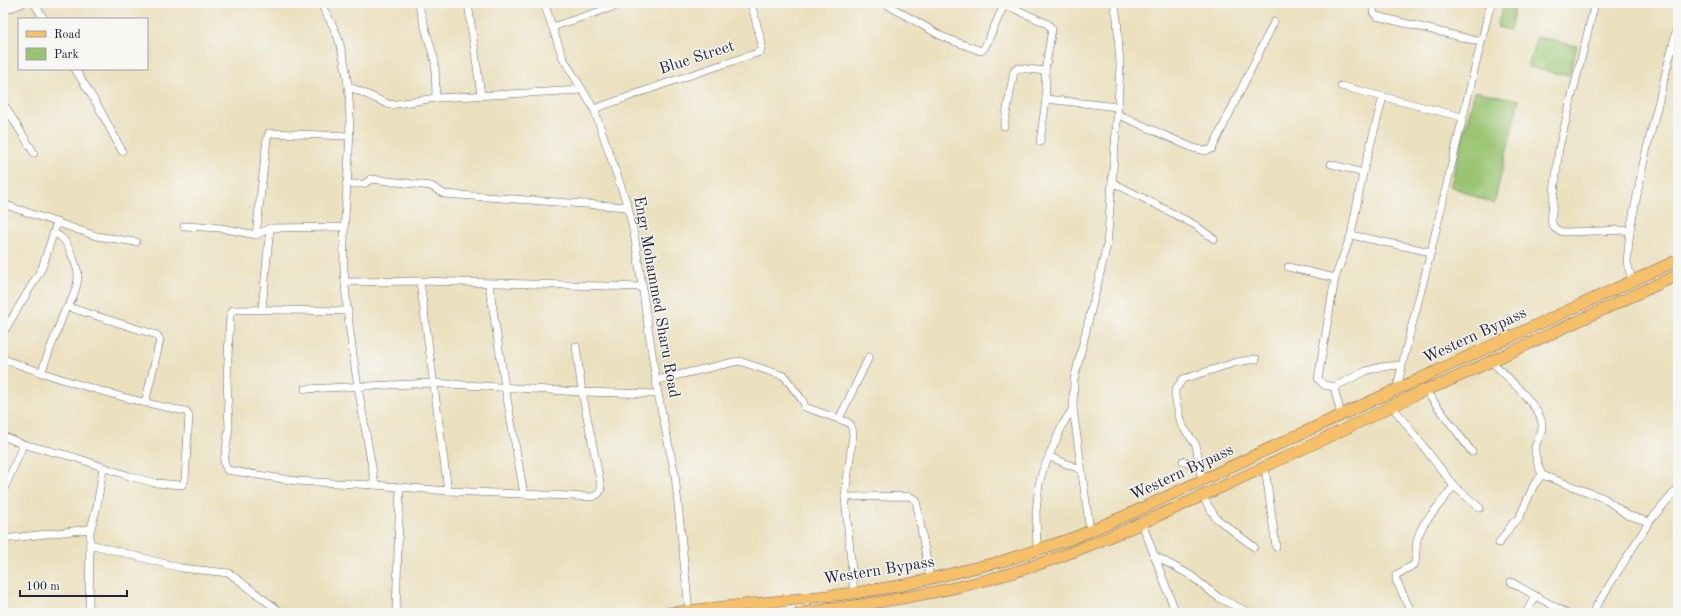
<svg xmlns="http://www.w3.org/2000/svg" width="1681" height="616" viewBox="0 0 1681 616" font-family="'Old Standard TT',serif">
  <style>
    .green { fill: #99c471; stroke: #5e7356 }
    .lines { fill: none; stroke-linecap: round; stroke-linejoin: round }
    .minor-casing { stroke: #686469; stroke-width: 8 }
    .primary-casing { stroke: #686469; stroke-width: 12 }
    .minor { stroke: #fff; stroke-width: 7 }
    .primary { stroke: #f6c06b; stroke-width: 11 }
    .labels { text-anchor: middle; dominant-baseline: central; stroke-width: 3; stroke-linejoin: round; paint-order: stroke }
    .street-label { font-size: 16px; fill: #22223b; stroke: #f6f6f2 }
  </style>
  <rect width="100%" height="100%" fill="#f6f6f2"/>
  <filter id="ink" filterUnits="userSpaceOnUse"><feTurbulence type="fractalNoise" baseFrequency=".025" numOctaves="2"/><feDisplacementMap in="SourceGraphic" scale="8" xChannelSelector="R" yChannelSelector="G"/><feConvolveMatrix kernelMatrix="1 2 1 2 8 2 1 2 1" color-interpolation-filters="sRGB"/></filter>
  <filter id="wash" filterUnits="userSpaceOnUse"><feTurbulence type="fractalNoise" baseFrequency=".012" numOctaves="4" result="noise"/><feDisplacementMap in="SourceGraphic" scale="16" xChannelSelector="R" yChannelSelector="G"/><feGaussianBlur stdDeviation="0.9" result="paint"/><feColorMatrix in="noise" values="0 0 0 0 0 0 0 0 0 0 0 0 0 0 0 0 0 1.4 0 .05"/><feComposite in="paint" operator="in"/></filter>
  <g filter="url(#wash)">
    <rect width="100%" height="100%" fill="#ebe0be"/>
    <g class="green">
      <polygon points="1504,3 1510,3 1515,7 1510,30 1497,27"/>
      <polygon points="1537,37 1577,46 1569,76 1528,67"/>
      <polygon points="1475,91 1519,100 1494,204 1450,186"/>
    </g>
  </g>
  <g filter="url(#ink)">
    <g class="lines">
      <defs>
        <g id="minor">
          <polyline points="34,3 44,19"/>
          <path d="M320 3C327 15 335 27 339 41 362 114 341 194 344 269 348 341 363 414 375 485"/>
          <polyline points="418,3 435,62 436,98"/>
          <polyline points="468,3 481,95"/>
          <polyline points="544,3 563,58 594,109 628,207 635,239 658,394 675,475 689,611"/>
          <polyline points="884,3 943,37 981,51 985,47 1005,3"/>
          <polyline points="1002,3 1048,24 1052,29 1045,71 1046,99 1040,142"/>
          <polyline points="1374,3 1373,12 1376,16 1481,42"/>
          <path d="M1595 3 1559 148 1551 221C1553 228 1556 230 1563 232L1630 230"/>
          <polyline points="3,11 23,3"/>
          <polyline points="552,27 625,3"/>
          <polyline points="75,69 98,106 122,151"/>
          <polyline points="348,86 390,105 436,98 582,90"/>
          <polyline points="1341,86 1462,117"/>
          <polyline points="1046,99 1118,107"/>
          <polyline points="3,103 34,153"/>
          <polyline points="594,109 667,83 760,52 762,44 751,3"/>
          <polyline points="1117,114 1193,148 1206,151 1212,149 1274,22"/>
          <polyline points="1004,126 1014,71 1018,68 1045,71"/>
          <polyline points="1331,164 1363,173 1351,235 1335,278 1318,379 1324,385 1334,387 1366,371 1380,367 1401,365"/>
          <polyline points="1363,173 1383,97"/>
          <polyline points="1112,182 1195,225 1214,239"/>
          <polyline points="346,184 364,184 371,179 431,186 444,194 628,207"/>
          <polyline points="3,204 96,236 136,242"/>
          <polyline points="184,226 221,228 256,235 270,228 344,227"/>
          <polyline points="256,235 267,139 269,133 350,136"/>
          <polyline points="1351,235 1431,252"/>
          <polyline points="1288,267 1335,278"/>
          <polyline points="420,281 448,491"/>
          <polyline points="1632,281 1627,262 1630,230 1644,160 1678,24"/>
          <polyline points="345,282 420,281 643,287"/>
          <polyline points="489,284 505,387 524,494"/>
          <polyline points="68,307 157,335 160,340 145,403"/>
          <polyline points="262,309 270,228"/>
          <path d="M348 311C310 311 272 309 233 310L230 315 227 380 229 428 224 462 227 470 296 481 375 485 448 491 593 497C599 494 601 492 601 486L582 392 576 346"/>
          <polyline points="3,333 42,268 57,222"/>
          <path d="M3 359C38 372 73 383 108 393 134 400 160 407 186 411L189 415 185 480 182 485 155 483 129 476 74 457 22 444 3 436"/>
          <path d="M1491 361C1504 374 1542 408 1542 425 1543 432 1537 440 1535 448 1534 457 1539 467 1542 475L1534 485 1519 518 1513 523 1499 543"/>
          <path d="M41 373 65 310C72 303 78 285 78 275 78 268 68 243 62 238 60 236 57 235 54 233"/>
          <polyline points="657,380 738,361 742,362 784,376 803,401 805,407 847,422 851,425 853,434 845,497 854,593"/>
          <polyline points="1334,387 1341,415"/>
          <polyline points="305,389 432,383 582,392 658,394"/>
          <path d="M1397 389C1406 343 1420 297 1431 251 1451 168 1470 85 1491 3"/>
          <polyline points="1425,390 1472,452"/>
          <polyline points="1392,406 1454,486 1480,508"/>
          <polyline points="839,419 869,357"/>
          <polyline points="1050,457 1082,470"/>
          <polyline points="1183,461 1199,466"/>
          <polyline points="1265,467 1276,547"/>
          <polyline points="1542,475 1604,498 1627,515 1649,522"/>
          <polyline points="1202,481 1196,445 1181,424 1175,396 1175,390 1183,379 1237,362 1256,359"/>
          <polyline points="3,491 21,450 22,444"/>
          <polyline points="1202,496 1216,518 1254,547"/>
          <polyline points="845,497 909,496 916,500 930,579"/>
          <polyline points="1142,523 1176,613"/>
          <polyline points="1090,531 1073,408 1074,380 1107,245 1118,107 1120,65 1117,18 1114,3"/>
          <polyline points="3,539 90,529"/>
          <polyline points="90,544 181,568 229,573 282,613"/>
          <polyline points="1037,550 1036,512 1039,484 1043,470 1063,424 1073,408"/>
          <polyline points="1155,556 1190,575 1219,598 1250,613"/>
          <polyline points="1511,582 1566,613"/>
          <polyline points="89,613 90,532 97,506 103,468"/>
          <polyline points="396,613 400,487"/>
          <polyline points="1412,613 1396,580 1396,575 1415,564 1417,539 1423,525 1454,486"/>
          <polyline points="1526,613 1535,596"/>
          <polyline points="1592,613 1649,522 1678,488"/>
        </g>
        <g id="primary">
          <polyline points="668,613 854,593 904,585 1003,561 1073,538 1134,512 1341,415 1678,260"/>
          <path d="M800 613C871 604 940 594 1008 574 1079 553 1146 521 1213 491 1284 458 1355 425 1425 390L1444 383 1678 275"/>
        </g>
      </defs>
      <use href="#minor" class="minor-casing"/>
      <use href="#primary" class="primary-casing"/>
      <use href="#minor" class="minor"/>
      <use href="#primary" class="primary"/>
    </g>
  </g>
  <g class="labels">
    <g class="street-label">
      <text transform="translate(697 58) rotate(-18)">Blue Street</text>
      <text transform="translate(656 297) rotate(80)">Engr Mohammed Sharu Road</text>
      <text transform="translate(1475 336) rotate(-25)">Western Bypass</text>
      <text transform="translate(1182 473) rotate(-25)">Western Bypass</text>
      <text transform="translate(879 571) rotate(-9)">Western Bypass</text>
    </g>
  </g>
  <rect width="1681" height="616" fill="none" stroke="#f6f6f2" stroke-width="16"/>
  <rect x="18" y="18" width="130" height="52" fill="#f6f6f2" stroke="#a1a1a9"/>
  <rect x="26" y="31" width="20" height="6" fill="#f6c06b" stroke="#a1a1a9"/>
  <text x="54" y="38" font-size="12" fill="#22223b">Road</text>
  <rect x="26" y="48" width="20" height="12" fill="#99c471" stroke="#a1a1a9"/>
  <text x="54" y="58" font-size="12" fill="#22223b">Park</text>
  <path d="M20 590v6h107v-6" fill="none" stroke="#22223b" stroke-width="2"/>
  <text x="26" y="590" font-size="12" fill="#22223b" stroke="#f6f6f2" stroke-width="3" paint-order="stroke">100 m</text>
</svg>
